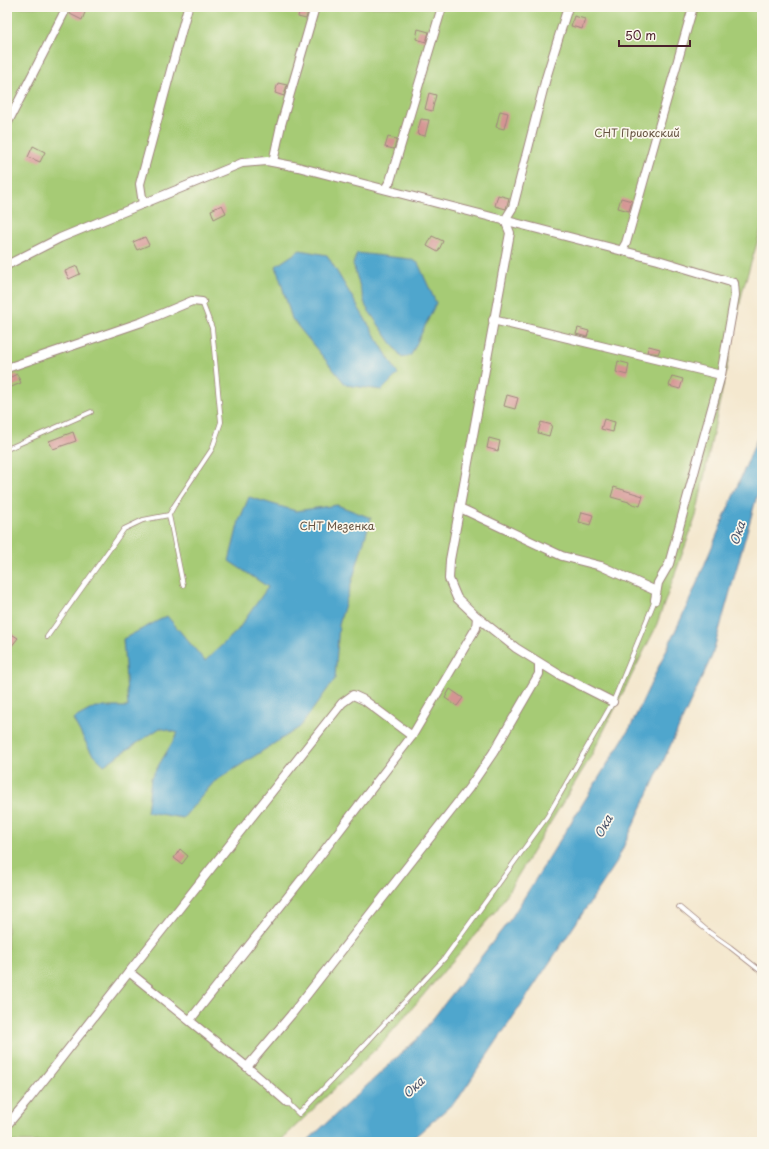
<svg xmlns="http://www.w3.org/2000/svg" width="769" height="1149" viewBox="0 0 769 1149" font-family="'Playpen Sans',sans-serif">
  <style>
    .green { fill: #a6cb75; stroke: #787550 }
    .water { fill: #50a6cd; stroke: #4d627c }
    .building { fill: #d49493 }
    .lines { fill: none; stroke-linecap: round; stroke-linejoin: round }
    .lane-casing { stroke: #9f847d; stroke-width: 5.5 }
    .street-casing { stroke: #9f847d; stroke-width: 10 }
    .lane { stroke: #fff; stroke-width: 4 }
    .street { stroke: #fff; stroke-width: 8 }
    .labels { text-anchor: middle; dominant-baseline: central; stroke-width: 3.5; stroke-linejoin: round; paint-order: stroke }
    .park-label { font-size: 11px; fill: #665341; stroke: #fbf7ec }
    .water-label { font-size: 12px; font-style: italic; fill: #4c556c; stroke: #fbf7ec }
  </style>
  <rect width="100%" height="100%" fill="#fbf7ec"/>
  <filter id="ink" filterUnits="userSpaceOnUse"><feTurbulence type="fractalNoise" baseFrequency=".025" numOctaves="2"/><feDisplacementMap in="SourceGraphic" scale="8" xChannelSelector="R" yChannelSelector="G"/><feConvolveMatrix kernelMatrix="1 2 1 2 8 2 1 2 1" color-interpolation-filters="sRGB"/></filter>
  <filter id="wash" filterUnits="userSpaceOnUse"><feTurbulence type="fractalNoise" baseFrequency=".012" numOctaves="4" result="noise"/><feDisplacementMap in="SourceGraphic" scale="16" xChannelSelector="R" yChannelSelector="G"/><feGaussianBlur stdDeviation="0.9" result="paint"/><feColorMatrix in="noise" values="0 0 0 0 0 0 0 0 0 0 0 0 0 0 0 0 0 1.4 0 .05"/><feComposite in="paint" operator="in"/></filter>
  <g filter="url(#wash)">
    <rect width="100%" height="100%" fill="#f4e8cf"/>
    <polygon class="green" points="7,7 762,7 762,227 743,289 696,516 655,629 590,758 498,908 383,1042 279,1142 7,1142"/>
    <g class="water">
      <polygon points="300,250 327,255 398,374 382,390 346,385 292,319 276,266"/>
      <polygon points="357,253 410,259 418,263 436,303 411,355 402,358 366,307 353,264"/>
      <polygon points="762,427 762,478 712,656 615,865 458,1099 409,1142 306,1142 417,1039 512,917 631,726 691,597"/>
      <polygon points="249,497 296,511 337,505 371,518 339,624 335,679 300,727 214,782 183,818 147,812 151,778 178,733 160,728 104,765 91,752 73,719 95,707 128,707 123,639 167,616 205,661 237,631 268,587 229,561 239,521"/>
    </g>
    <g id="blocks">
      <g class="building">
        <polygon points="72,7 79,7 86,10 82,20 70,14"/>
        <polygon points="300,7 309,7 306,19 298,17"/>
        <polygon points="574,16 585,19 582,29 571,26"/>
        <polygon points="418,29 429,32 426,42 416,39"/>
        <polygon points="278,83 287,85 284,96 275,93"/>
        <polygon points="429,93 436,95 432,111 425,109"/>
        <polygon points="500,111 508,113 504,129 496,127"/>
        <polygon points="421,119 429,120 425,136 417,134"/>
        <polygon points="388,137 397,139 394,149 385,147"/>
        <polygon points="33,146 45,152 40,162 28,157"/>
        <polygon points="498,195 509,198 506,209 495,206"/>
        <polygon points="621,198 632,201 629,211 618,208"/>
        <polygon points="222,205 226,213 214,219 211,210"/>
        <polygon points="432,236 443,241 438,252 427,246"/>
        <polygon points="145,237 149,245 137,250 133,242"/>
        <polygon points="77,266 80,274 69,279 65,271"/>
        <polygon points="578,328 589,331 587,337 576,334"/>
        <polygon points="649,346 660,349 658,354 647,352"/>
        <polygon points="618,361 629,364 627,375 616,372"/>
        <polygon points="17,374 21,383 9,388 7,383 7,379"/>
        <polygon points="672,376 683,379 680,389 669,386"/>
        <polygon points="507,395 518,398 515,409 504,406"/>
        <polygon points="604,419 615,422 613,432 601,429"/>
        <polygon points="541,422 552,425 549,436 538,433"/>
        <polygon points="73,432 76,441 53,449 49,441"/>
        <polygon points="489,438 500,441 498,451 487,448"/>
        <polygon points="614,487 643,496 640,506 629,503 629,502 611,497"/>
        <polygon points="582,512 593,515 590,525 579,522"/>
        <polygon points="10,633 18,638 11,647 7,644 7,636"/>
        <polygon points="450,689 463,698 457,706 445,698"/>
        <polygon points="180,849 188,856 182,864 174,858"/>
      </g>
    </g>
  </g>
  <g filter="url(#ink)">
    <use href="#blocks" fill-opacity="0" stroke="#9f847d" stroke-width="1"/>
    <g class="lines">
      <defs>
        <g id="lane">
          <polyline points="7,449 91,412"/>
          <polyline points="183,585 169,515 174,506 212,449 221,422 212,328 202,302"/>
          <polyline points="47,637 124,529 143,520 169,515"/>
          <polyline points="679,907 710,933 730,947 762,972"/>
          <polyline points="287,1102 299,1114 346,1065 444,959 547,817 613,702 655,600"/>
        </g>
        <g id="street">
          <polyline points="568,7 546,78 513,207 505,220 510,233 465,479 450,560 449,579 457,598 477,617 516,648 558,674 613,702"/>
          <polyline points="7,124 67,7"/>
          <polyline points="273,162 281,125 315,7"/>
          <polyline points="385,189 390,181 442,7"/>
          <polyline points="143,204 140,184 188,7"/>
          <polyline points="622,250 626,243 693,7"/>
          <polyline points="7,265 60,238 242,163 267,161 298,167 658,260 734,283 735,295 721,375 493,320"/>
          <polyline points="7,368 142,322 192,301 202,302"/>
          <polyline points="460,508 562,556 601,566 656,591"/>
          <polyline points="655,600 658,583 669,564 721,375"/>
          <polyline points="129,972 247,1067 287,1102"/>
          <polyline points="190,1020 313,865 412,736 476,628 477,617"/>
          <polyline points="247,1067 291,1015 469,788 493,753 539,674 539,663"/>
          <polyline points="7,1125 29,1099 129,972 342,703 353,695 364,700 412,736"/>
        </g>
      </defs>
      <use href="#lane" class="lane-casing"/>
      <use href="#street" class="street-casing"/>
      <use href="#lane" class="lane"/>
      <use href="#street" class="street"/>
    </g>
  </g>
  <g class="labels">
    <g class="park-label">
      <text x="637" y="132">СНТ Приокский</text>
      <text x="337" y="525">СНТ Мезенка</text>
    </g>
    <g class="water-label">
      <text transform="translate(737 533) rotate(-72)">Ока</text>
      <text transform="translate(603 826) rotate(-61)">Ока</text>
      <text transform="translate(413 1087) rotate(-43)">Ока</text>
    </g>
  </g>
  <rect width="769" height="1149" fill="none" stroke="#fbf7ec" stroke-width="24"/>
  <path d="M619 40v6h71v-6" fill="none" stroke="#4a1f2b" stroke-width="2"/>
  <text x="625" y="40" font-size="12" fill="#4a1f2b" stroke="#fbf7ec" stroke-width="3" paint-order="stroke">50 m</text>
</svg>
